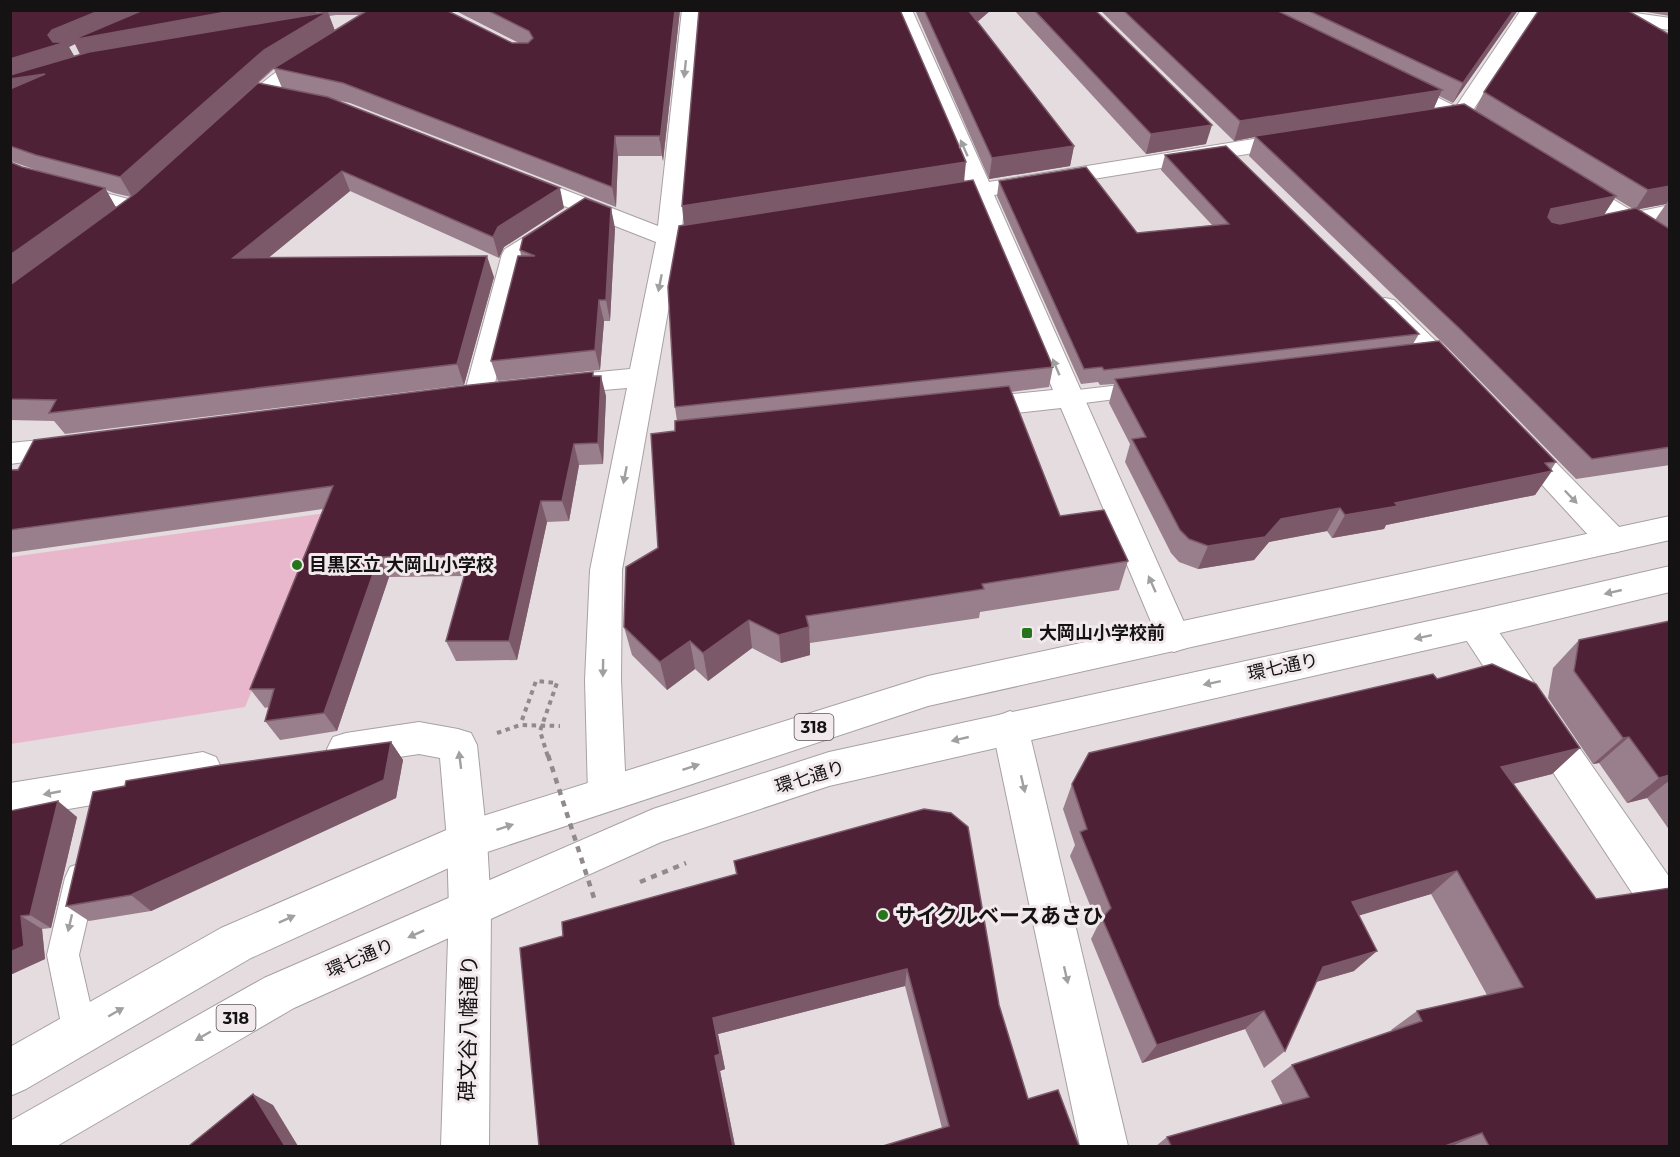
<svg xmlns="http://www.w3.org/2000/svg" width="1680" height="1157" viewBox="0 0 1680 1157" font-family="Montserrat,'Noto Sans JP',sans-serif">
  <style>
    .green { fill: #e8b7cc }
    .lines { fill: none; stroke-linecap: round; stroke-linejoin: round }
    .lane-casing { stroke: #a8a0a3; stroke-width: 2 }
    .street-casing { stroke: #a8a0a3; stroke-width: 2 }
    .secondary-casing { stroke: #a8a0a3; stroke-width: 2 }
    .primary-casing { stroke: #a8a0a3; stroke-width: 2 }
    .path-far1 { stroke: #908a8c; stroke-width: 4; stroke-dasharray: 4.5 4.5; stroke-linecap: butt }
    .path { stroke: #908a8c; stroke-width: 4.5; stroke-dasharray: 6 6; stroke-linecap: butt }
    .lane { fill: #fff; fill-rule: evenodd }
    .street { fill: #fff; fill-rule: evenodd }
    .secondary { fill: #fff; fill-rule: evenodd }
    .primary { fill: #fff; fill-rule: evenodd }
    .path-bridge-far1 { stroke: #908a8c; stroke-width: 4; stroke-dasharray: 4.5 4.5; stroke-linecap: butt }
    .path-bridge { stroke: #908a8c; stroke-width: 4.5; stroke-dasharray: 6 6; stroke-linecap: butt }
    .wall { fill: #997e8b; fill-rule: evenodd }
    .shaded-wall { fill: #7b5969 }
    .building { fill: #4e2137; stroke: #7b5969; stroke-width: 1.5 }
    .oneway { fill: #a1a0a1 }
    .poi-dot { fill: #26741b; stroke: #f1e9ec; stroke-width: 2 }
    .labels { text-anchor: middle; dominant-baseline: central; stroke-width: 6; stroke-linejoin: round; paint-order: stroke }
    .shield { fill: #f1e9ec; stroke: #575254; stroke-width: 1.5 }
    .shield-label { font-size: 16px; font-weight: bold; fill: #151213 }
    .poi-label { font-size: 18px; font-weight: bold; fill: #151213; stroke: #f1e9ec; text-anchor: start }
    .street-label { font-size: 18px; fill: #151213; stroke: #f1e9ec }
    .near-poi-label { font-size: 21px; font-weight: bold; fill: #151213; stroke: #f1e9ec; text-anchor: start }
    .near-street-label { font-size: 21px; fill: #151213; stroke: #f1e9ec }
  </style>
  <rect width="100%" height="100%" fill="#e4dcdf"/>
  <polygon class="green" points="326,513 245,707 11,744 11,557"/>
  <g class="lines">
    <defs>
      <g id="lane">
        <polygon points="1406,82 1465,111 1467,114 1465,117 1453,117 1400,90 1398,87 1400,84"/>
        <polygon points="78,186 144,203 147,207 144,211 138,212 72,195 69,191 72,187"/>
        <polygon points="1670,205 1670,216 1614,228 1607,226 1605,222 1607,218"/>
        <polygon points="1146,382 1154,384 1157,389 1154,394 1069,405 1061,403 1058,398 1061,393 1069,391"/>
        <polygon points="81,863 92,867 97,878 79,955 97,1033 92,1045 80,1050 68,1045 63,1033 47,955 65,878 70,867"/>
      </g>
      <g id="street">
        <path d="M381 10H406L404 14C344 41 291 76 242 120L235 122 228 120 224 116 228 112C274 70 324 36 381 10Z"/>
        <polygon points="682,10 700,10 682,229 722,224 731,226 734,231 731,236 680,244 622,570 621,680 626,794 621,806 607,811 593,806 588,794 585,680 590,570 627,388 557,394 547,392 543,385 547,378 557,376 630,369 656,242 513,186 510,181 513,176 521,174 529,176 658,226"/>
        <polygon points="894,10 912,10 989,182 1297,132 1305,134 1308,139 1305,144 1297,146 994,195 1191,638 1186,648 1174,652 1162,648 1061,408 972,418 962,415 958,408 962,401 972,398 1053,390 973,198 933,205 925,203 921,198 925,193 967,186"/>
        <path d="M1521 10H1540L1471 113C1461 124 1432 127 1417 124L1414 119 1417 114 1452 109 1457 105Z"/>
        <polygon points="1563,10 1615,10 1670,18 1670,30 1572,16 1565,14"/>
        <polygon points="1570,176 1578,178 1670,234 1670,252 1661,250 1562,188 1559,183 1562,178"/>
        <polygon points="558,219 566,221 570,226 566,231 526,257 492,395 488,402 478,404 468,402 464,395 502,254 505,249 550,221"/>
        <polygon points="1385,298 1394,300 1465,370 1469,376 1465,382 1455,385 1445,382 1376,312 1372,306 1376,300"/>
        <polygon points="1520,433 1530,436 1624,532 1629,541 1624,550 1613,553 1602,550 1510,450 1505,443 1510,436"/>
        <polygon points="71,437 81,440 86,447 81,454 10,464 10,443"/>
        <polygon points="1475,611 1487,615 1670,878 1670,934 1655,928 1463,635 1458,625 1463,615"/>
        <polygon points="1010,711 1023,716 1028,727 1128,1146 1080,1146 992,727 997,716"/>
        <polygon points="419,722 458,729 471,733 477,745 487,840 481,853 467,859 453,853 447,840 440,758 419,754 346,765 333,761 327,749 333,737 346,733"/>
        <polygon points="203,752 216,757 222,769 216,781 203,786 10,819 10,783"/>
      </g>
      <polygon id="secondary" points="467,821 481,827 487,840 491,910 489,1146 441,1146 449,910 447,840 453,827"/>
      <g id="primary">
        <polygon points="1670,516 1670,540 928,706 475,856 251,958 26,1089 10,1096 10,1047 221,928 467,821 928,676"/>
        <polygon points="1670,566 1670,592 1475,639 829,786 661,842 294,1008 57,1146 10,1146 10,1121 264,978 653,809 829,752 1475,611"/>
      </g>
    </defs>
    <use href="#lane" class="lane-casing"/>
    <use href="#street" class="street-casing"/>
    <use href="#secondary" class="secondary-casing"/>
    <use href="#primary" class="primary-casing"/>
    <polyline class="path-far1" points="497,733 520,725 560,726"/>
    <polyline class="path" points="640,882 686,863"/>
    <use href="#lane" class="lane"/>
    <use href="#street" class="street"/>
    <use href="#secondary" class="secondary"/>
    <use href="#primary" class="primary"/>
    <polyline class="path-bridge-far1" points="522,720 536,681 557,683 540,731 548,757"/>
    <polyline class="path-bridge" points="548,755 595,901"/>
  </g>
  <g class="wall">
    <path d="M10 10H446L512 43H519L454 10H680L663 161 662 156H618L616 207 350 103 336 100 564 208 504 247 499 258 350 191 269 257 494 277 464 385 65 434 54 421 10 420V162L22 167 39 171 10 161ZM336 15H361L335 31 329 16ZM75 44 80 55 74 56 69 47ZM274 69 282 88 175 158ZM106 190 114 193 131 197 116 208Z"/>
    <polygon points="915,10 991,10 977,22 1074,146 1070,166 989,179"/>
    <polygon points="1014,10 1095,10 1206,144 1146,154"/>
    <path d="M1100 10H1518L1453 103 1439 96 1434 108 1475 110 1484 92 1670 35V465L1576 479 1448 348 1249 156 1255 137 1234 141ZM1615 198 1633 209 1604 215ZM1666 204 1655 220 1638 209Z"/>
    <polygon points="1634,10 1670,10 1670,16"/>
    <polygon points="1165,155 1419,334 1413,344 1556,462 1535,495 1386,525 1384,529 1332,538 1327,531 1269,542 1254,560 1198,569 1179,562 1171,553 1125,462 1130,444 1109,403 1114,384 1100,385 1098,382 1081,384 997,196 999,181 1137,233 1212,225 1161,170"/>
    <polygon points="964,181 1053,367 1049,387 1011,392 1060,516 1128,561 1119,590 980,612 979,618 810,643 810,655 781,663 752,648 708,681 695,669 667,690 632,655 624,627 658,548 677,421 675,407 684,225"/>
    <polygon points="615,228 610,321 604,321 600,370 498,381 491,361 521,256 520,250"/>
    <polygon points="594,376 606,396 603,464 579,465 569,521 547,522 517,660 456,661 446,641 464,576 389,577 337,731 280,740 265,721 269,707 265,708 250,689 323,509 10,553 10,470"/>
    <polygon points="1670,621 1670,831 1647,798 1627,803 1599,763 1593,764 1548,698 1553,668 1579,640"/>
    <polygon points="1437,679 1580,748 1552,774 1513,784 1670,1146 1156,1146 1167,1137 1283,1105 1271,1081 1292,1065 1392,1031 1391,1030 1417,1011 1487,995 1431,894 1359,915 1354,971 1316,982 1285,1051 1264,1068 1245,1029 1142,1063 1091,939 1098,925 1070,856 1075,845 1063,809 1072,784"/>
    <polygon points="391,742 403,760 396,798 151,911 89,921 66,906"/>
    <polygon points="10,811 77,817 51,928 42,929 45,959 10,975"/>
    <polygon points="734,861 999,1005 1028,1099 942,1128 905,986 718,1034 725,1069 720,1071 735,1146 539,1146 563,936 736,874"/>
  </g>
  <g class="shaded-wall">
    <polygon points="101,10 140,10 143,16 237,10 315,10 317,16 83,59 75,44 69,47 77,61 45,74 10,100 10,59 48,35 52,30"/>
    <polygon points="675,10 680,10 663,161 660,141"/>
    <polygon points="970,10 991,10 968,30 969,11"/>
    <polygon points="1514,10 1518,10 1453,103 1463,83"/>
    <polygon points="328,12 335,31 272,69 132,197 120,177 264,50"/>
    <polygon points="1442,90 1433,110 1255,136 1255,137 1234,141 1240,121"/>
    <polygon points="1212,125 1206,144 1146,154 1151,134"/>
    <polygon points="615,136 618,156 616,207 612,187"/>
    <polygon points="1074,146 1070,166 989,179 992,158"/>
    <polygon points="966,162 964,182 684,226 682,206"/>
    <polygon points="342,171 350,191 244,278 233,258"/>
    <polygon points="1670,186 1670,202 1668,201 1666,204 1635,210 1648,190"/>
    <polygon points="105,188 117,209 10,286 10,255"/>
    <polygon points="560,188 564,208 504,247 499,258 493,237 498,227"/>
    <polygon points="1616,196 1603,216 1539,230 1551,209"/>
    <polygon points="611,208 615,228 610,321 606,300"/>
    <polygon points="487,256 494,277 464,385 457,364"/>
    <polygon points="599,300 604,321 600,370 595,350"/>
    <polygon points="601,376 606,396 603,464 598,443"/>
    <polygon points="574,444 579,465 569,521 562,501"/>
    <polygon points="1552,471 1535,495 1386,525 1384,529 1332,538 1345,515 1395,503"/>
    <polygon points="541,501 547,522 517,660 509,641"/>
    <polygon points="1340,508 1327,531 1269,542 1254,560 1198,569 1208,546 1281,519"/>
    <polygon points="379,557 389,577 337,731 324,713"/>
    <polygon points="749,620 752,648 708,681 703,653"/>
    <polygon points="809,627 810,655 781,663 779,635"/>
    <polygon points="690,641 695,669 667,690 660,662"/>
    <polygon points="1629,737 1599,763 1593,764 1623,738"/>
    <polygon points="391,742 403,760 396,798 151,911 131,895"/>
    <polygon points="1580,748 1552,774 1476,793 1501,767"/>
    <polygon points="1670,775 1670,780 1647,798 1627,803 1659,778"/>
    <polygon points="58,801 77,817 51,928 30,915"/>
    <polygon points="1457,871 1431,894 1331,924 1352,902"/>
    <polygon points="21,916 42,929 45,959 10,975 10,952"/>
    <polygon points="1377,951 1354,971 1302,986 1323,967"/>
    <polygon points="907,969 905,986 718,1034 725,1069 720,1071 735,1146 733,1146 715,1056 713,1018"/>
    <polygon points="1264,1011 1245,1029 1142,1063 1157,1045"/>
    <polygon points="253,1094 273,1105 298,1146 285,1146"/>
    <polygon points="1482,1133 1452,1146 1445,1146"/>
  </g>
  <g class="building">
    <polygon points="10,10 101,10 52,30 48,35 53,42 66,42 10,59"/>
    <polygon points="143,10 237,10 72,40"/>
    <polygon points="368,10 446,10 512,43 528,43 533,38 529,31 487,10 675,10 660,141 660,136 615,136 612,187 343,83 274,68"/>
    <polygon points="699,10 900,10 966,162 682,206"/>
    <polygon points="924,10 970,10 969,11 1074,146 992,158"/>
    <polygon points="1034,10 1095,10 1212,125 1151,134"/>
    <polygon points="1123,10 1276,10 1442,90 1240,121"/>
    <polygon points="1307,10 1514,10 1463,83"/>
    <polygon points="1539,10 1627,10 1670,35 1670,186 1648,190 1484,92"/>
    <polygon points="328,12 264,50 120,177 36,155 10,146 10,89 45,74 10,79 10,75 89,52"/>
    <polygon points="258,83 328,97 560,188 498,227 493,237 342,171 233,258 487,256 457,364 49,413 56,400 10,399 10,285 136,193"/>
    <polygon points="1464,104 1616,196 1551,209 1548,217 1552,222 1560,224 1636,208 1670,229 1670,447 1592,459 1459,328 1255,136"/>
    <polygon points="1226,146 1419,334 1104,370 1102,367 1084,369 999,181 1086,167 1137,233 1229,224 1165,155"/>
    <polygon points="10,162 22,167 105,188 10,255"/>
    <polygon points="973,180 1053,367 675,407 668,287 679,226"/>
    <polygon points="585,198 611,208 606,300 599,300 595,350 491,361 518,256 535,256 520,250 523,238"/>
    <polygon points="1439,341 1556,462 1545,463 1552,471 1395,503 1398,506 1345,515 1340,508 1281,519 1265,537 1208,546 1189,539 1180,530 1132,439 1146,437 1115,379"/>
    <polygon points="593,372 593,376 601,376 598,443 574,444 562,501 541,501 509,641 446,641 470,555 379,557 324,713 265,721 274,689 250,689 333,486 10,530 10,470 18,470 34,440 471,385"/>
    <polygon points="1009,386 1060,516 1104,510 1128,561 982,584 984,589 806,616 809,627 779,635 749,620 703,653 690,641 660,662 624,627 626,567 658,548 651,434 675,431 675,421"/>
    <polygon points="1670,621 1670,775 1659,778 1629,737 1623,738 1574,671 1579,640"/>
    <polygon points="1492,664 1536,684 1580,748 1501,767 1596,899 1670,888 1670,1146 1489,1146 1482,1133 1445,1146 1171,1146 1167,1137 1309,1097 1292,1065 1422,1021 1417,1011 1523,987 1457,871 1352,902 1377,951 1323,967 1285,1051 1264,1011 1157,1045 1102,918 1111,908 1080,832 1087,829 1072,784 1089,753 1433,674 1437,679"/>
    <polygon points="391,742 384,780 131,895 66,906 93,792 125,786 126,781 221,765"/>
    <polygon points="58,801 30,915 21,916 24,946 10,952 10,811"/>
    <polygon points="924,809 951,813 968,827 999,1005 1028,1099 1058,1090 1079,1146 883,1146 949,1126 907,969 713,1018 720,1054 715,1056 733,1146 539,1146 520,948 563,936 562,922 737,874 734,861"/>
    <polygon points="253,1094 285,1146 189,1146"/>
  </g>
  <defs><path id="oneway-solid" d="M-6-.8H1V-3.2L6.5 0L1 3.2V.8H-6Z" transform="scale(1.5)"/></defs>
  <g class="oneway">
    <use href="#oneway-solid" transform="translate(685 69) rotate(96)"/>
    <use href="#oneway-solid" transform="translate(964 148) rotate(-114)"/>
    <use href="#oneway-solid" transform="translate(660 283) rotate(101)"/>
    <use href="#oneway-solid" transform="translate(1056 367) rotate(-113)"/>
    <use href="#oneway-solid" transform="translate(625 475) rotate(101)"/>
    <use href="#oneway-solid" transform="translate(1571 497) rotate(46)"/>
    <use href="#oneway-solid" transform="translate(1152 584) rotate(-114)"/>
    <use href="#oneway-solid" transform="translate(1613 592) rotate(167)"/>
    <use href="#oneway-solid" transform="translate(1423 637) rotate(168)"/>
    <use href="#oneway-solid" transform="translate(603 668) rotate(91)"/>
    <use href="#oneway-solid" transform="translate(1212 683) rotate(168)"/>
    <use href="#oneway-solid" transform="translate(960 739) rotate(167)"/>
    <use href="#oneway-solid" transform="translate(460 760) rotate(-97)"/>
    <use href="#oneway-solid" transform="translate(691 767) rotate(-18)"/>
    <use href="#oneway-solid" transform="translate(1023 784) rotate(77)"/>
    <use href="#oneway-solid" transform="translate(52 793) rotate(169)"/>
    <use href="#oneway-solid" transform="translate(505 827) rotate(-18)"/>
    <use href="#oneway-solid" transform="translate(287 919) rotate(-24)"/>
    <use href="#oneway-solid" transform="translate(70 923) rotate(103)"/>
    <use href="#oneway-solid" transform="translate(416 934) rotate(156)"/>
    <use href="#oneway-solid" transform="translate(1066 975) rotate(77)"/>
    <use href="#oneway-solid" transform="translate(116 1012) rotate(-30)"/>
    <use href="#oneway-solid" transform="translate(203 1036) rotate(150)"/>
  </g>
  <g class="poi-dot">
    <circle cx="297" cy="565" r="6"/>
    <rect x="1021" y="627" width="12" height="12" rx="3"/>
    <circle cx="883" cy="915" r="6"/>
  </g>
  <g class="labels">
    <g class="shield">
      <rect x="794.5" y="714" width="39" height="26" rx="4.5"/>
      <rect x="216.5" y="1005" width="39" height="26" rx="4.5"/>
    </g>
    <g class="shield-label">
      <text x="814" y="727">318</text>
      <text x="236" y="1018">318</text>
    </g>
    <g class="poi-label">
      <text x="309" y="565">目黒区立 大岡山小学校</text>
      <text x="1039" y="633">大岡山小学校前</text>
    </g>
    <g class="street-label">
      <text transform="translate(1283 667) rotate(-12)">環七通り</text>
      <text transform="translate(810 777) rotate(-17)">環七通り</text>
      <text transform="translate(360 958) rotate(-23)">環七通り</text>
    </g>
    <g class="near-poi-label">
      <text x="895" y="915">サイクルベースあさひ</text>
    </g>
    <g class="near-street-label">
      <text transform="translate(468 1028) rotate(-89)">碑文谷八幡通り</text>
    </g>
  </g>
  <rect width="1680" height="1157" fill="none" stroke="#151213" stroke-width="24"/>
</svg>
